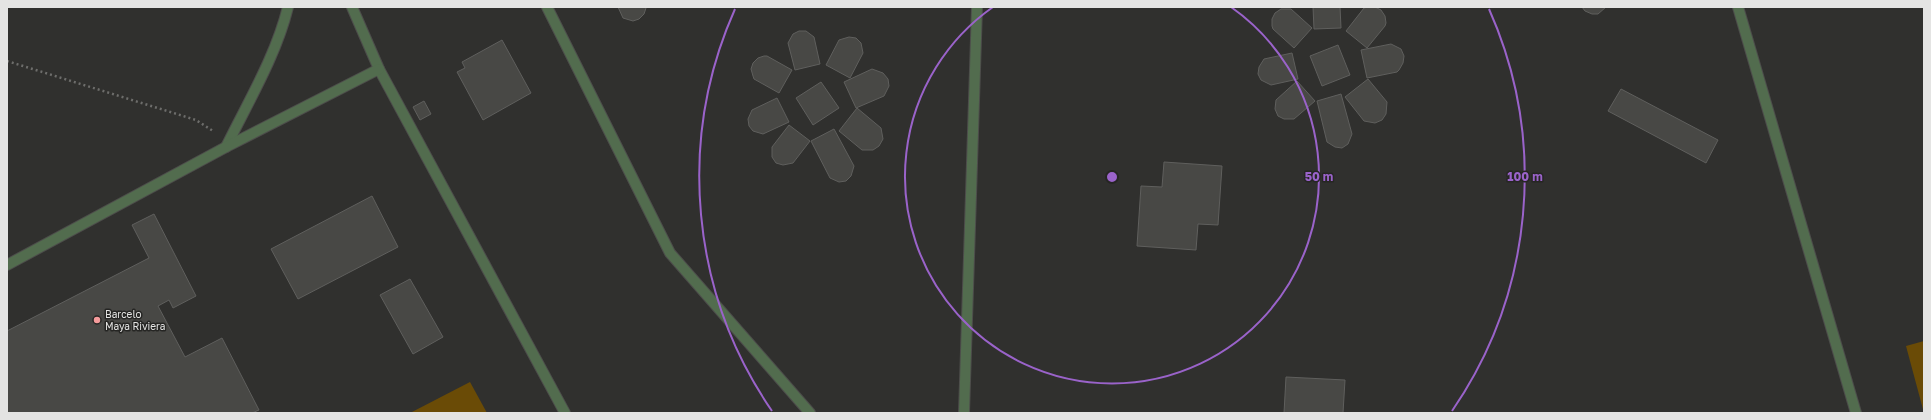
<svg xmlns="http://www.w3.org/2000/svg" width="1931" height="420" viewBox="0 0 1931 420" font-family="'Golos Text',sans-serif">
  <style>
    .green { fill: #6a4b06 }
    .building { fill: #484845; stroke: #5f5f5d }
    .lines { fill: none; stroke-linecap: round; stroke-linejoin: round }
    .minor-casing { stroke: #4d4d4b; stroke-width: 12 }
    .path { stroke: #6d6d6b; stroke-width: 2.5; stroke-dasharray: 2 3; stroke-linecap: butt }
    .minor { stroke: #526c4e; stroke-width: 10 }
    .ring { fill: none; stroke: #9a63ca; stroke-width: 2 }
    .poi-dot { fill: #f59b9b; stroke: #262624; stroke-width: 1.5 }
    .labels { text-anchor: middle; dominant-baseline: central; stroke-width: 3; stroke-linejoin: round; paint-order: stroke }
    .poi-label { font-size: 10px; fill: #e4e4e3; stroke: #262624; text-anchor: start }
    .centre { fill: #9a63ca; stroke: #262624; stroke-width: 2 }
    .ring-label { font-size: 12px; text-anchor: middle; font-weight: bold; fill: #9a63ca; stroke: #262624; stroke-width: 3; stroke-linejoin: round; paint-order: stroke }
  </style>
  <rect width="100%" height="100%" fill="#30302e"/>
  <g class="green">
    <polygon points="1924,341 1924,413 1906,346"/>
    <polygon points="470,382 487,413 410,413"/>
  </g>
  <g class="building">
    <polygon points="618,7 646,7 646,8 644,14 639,19 633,21 623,18"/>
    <polygon points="1313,7 1340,7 1341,28 1314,29"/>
    <polygon points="1368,7 1375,7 1381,10 1385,16 1386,23 1385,26 1367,48 1346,31 1364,8"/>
    <polygon points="1582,7 1606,7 1598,14 1592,14 1585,11"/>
    <polygon points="1281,9 1291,9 1312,28 1294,48 1273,29 1272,26 1272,19 1275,13"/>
    <polygon points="799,31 806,31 814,37 820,64 795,70 788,43 793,34"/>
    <polygon points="849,37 856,38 861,43 863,53 850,78 826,65 839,40"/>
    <polygon points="502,40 531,93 483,120 457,72 465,68 462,62"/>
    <polygon points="1391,44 1401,49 1404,56 1403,63 1399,70 1397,72 1367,78 1361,50"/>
    <polygon points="1338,45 1350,75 1322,86 1310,56"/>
    <polygon points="1292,53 1298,79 1271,85 1261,80 1258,74 1259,67 1264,59"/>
    <polygon points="764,56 767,56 792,70 779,93 754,79 753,76 751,69 753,63 758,58"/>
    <polygon points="872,69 883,73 888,79 889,86 884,96 856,108 844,82"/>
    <polygon points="1368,79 1387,102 1386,114 1382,120 1375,123 1364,121 1345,97"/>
    <polygon points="1297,81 1315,101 1294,119 1284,119 1278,116 1275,109 1276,100"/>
    <polygon points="821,82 839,108 813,125 796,98"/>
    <polygon points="1621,89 1718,140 1706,163 1608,111"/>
    <polygon points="1341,94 1352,134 1348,144 1342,148 1335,147 1327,142 1317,101"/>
    <polygon points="777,98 789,122 763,134 753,131 749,126 748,119 752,110"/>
    <polygon points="424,101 431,114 420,120 413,107"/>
    <polygon points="857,108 881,128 883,139 879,146 873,150 862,150 839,131"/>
    <polygon points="789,125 810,141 793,163 783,165 776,163 772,157 772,147"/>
    <polygon points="834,129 854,166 851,176 846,181 839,182 830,178 811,141"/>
    <polygon points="1164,162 1222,166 1218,225 1198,224 1196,250 1137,246 1141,186 1162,187"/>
    <polygon points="372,196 398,247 298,299 271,249"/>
    <polygon points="154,214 196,296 173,308 169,300 158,306 185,357 222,338 259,410 252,413 7,413 7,331 149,258 132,225"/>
    <polygon points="410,279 443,337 413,354 380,295"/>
    <polygon points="1286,377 1345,380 1343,413 1284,413"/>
  </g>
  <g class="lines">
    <defs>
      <g id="minor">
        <polyline points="352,7 379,69 565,413"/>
        <polyline points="547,7 670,253 810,413"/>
        <polyline points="1738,7 1856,413"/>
        <path d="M226 147C248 102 276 56 288 7"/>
        <polyline points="7,265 226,147 379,69"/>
        <polyline points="964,413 977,7"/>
      </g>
    </defs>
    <use href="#minor" class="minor-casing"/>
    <polyline class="path" points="7,61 196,120 213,131"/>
    <use href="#minor" class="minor"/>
  </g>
  <g class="ring">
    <path d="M1231 7A207 207 0 1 1 993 7"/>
    <path d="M772 411A413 413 0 0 1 735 9M1489 9A413 413 0 0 1 1452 411"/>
  </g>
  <circle class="poi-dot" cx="97" cy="320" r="4"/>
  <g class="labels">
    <g class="poi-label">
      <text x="105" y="314">Barcelo<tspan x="105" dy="12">Maya Riviera</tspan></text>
    </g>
  </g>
  <circle cx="1112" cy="177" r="6" class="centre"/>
  <g class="ring-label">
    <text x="1319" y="181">50 m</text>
    <text x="1525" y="181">100 m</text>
  </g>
  <rect width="1931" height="420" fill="none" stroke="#e4e4e3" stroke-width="16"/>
</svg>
